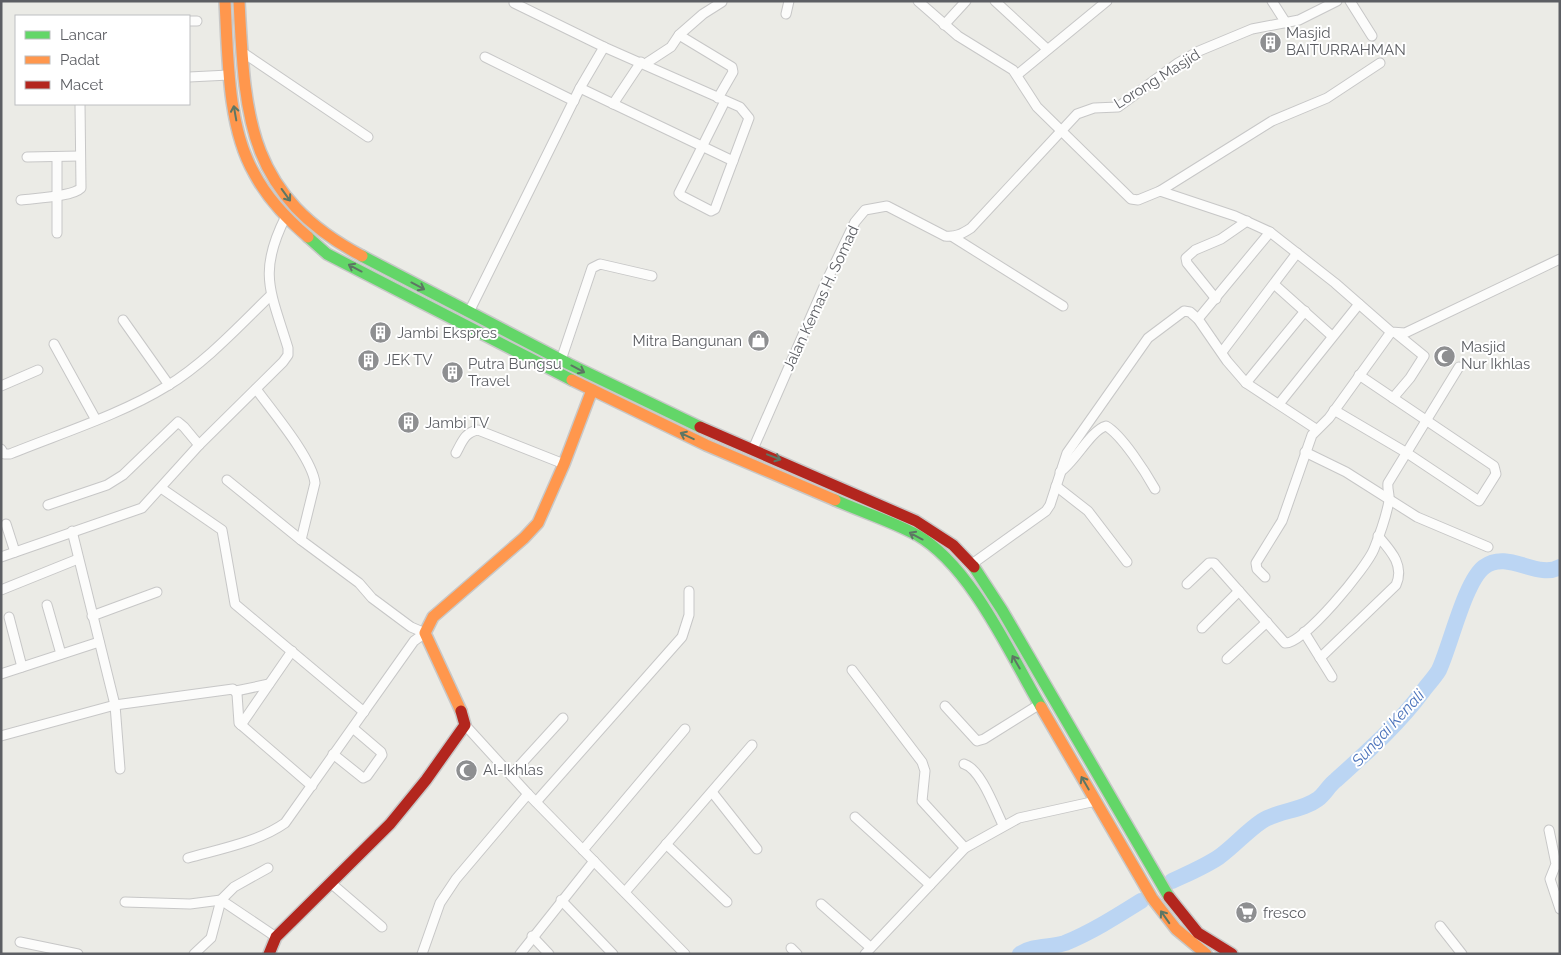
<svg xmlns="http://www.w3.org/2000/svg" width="1561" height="955" viewBox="0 0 1561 955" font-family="Raleway,sans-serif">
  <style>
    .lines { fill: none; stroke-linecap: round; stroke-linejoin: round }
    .river { stroke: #bbd5f3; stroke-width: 16 }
    .street-casing { stroke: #c7c7c7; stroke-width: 11 }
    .fast-casing { stroke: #c8c8c8; stroke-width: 14 }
    .slow-casing { stroke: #c8c8c8; stroke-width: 14 }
    .jam-casing { stroke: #c8c8c8; stroke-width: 14 }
    .street { stroke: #fcfcfb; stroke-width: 9 }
    .fast { stroke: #63d668; stroke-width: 11 }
    .slow { stroke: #ff974d; stroke-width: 11 }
    .jam { stroke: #b3261e; stroke-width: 11 }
    .oneway { stroke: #5d7664 }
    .labels { text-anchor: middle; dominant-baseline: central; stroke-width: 4; stroke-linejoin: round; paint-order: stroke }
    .poi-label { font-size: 15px; fill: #5c5e63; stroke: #fff; text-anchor: start }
    .street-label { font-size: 15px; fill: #5c5e63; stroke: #fff }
    .water-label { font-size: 16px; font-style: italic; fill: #4b73bb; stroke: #fff }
  </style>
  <rect width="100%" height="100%" fill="#ebebe6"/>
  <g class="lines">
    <g class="river">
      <path d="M1172 881C1187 874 1204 867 1219 857 1234 846 1247 831 1262 821 1279 810 1302 811 1318 799 1325 794 1329 785 1336 780 1367 752 1398 725 1423 691 1428 684 1435 677 1439 670 1450 647 1465 581 1484 567 1508 549 1537 580 1560 567"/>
      <path d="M1020 954C1033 945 1051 948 1065 943 1092 932 1117 916 1141 901"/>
    </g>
    <defs>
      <g id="street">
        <polyline points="918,1 958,36 1013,70 1037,107 1131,199 1138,200 1160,191 1235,216 1270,232 1335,283 1391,332 1405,333 1560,259"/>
        <polyline points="995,1 1047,49"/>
        <polyline points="1272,1 1286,23"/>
        <polyline points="1350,1 1372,36"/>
        <polyline points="514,3 604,47 740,107 749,118 715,209 711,211 682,196 679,193 725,101"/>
        <polyline points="786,14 789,1"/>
        <polyline points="189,21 197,21"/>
        <polyline points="944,25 966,1"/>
        <polyline points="679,35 732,67 733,72 718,98"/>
        <polyline points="242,52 368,137"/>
        <polyline points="485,57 574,101"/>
        <polyline points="645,64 671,47 679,35 703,14 722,2"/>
        <polyline points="1017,75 1107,1"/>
        <polyline points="189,77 229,75"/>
        <polyline points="580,88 733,161"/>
        <polyline points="613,104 641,62"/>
        <polyline points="27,157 80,156"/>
        <polyline points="1160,191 1272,121 1327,98 1380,63"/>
        <path d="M21 200C35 198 72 197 81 188L80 104"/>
        <polyline points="57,233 57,157"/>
        <polyline points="953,237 1063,306"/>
        <polyline points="1275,285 1332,336"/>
        <polyline points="1216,299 1187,263 1186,258 1195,250 1221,239 1247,221"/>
        <polyline points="469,312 580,88 604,47"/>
        <polyline points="1198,319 1270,232"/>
        <polyline points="123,320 169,385"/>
        <polyline points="54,344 96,420"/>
        <polyline points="1222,352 1297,253"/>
        <polyline points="561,360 592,268 600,264 652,276"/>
        <polyline points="1246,383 1305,311"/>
        <polyline points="1,386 38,370"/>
        <path d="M256 389C272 411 312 458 315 483L301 540"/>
        <polyline points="1393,398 1410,378 1424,356 1397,334"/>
        <polyline points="1279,404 1359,304"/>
        <polyline points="1334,410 1407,453 1479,501 1496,474 1494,466 1359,375"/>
        <path d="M1 449 4 454H10C59 434 122 414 167 386 205 363 238 327 270 296"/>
        <path d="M753 449 826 282 855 222 865 210 887 206 945 236C956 237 962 234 971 228L1077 114 1094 108 1118 107 1178 63 1199 51 1252 29 1299 20 1337 1"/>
        <polyline points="1305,452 1346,472 1417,517 1488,547"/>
        <path d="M456 453C462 442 465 432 478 430L564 464"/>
        <path d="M1060 472C1075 462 1091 430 1106 426 1122 435 1146 473 1155 489"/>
        <polyline points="227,480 301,540 359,583 372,598 411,627 425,633"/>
        <polyline points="1056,486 1088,511 1127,562"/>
        <polyline points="161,488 222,530 235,604 364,712"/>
        <polyline points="48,505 107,485 123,475 178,422 184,427 199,445"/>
        <polyline points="6,524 15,552"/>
        <polyline points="72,531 115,705 120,769"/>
        <path d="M1 557 142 508 199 445 283 362 288 355V348C271 292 257 273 286 216"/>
        <polyline points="972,564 1046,511 1050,505 1067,453 1148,338 1184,311 1190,312 1198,319 1227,361 1246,383 1316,429"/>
        <polyline points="1265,577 1257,569 1256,563 1282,521 1312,435 1329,418 1391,332"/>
        <path d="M1187 584 1209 563H1214L1285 643C1303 645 1367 567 1374 549 1380 534 1386 517 1389 501 1390 495 1387 489 1388 483L1459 367"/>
        <polyline points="1,590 78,559"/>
        <polyline points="47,605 61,654"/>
        <polyline points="92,616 157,592"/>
        <polyline points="9,617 22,667"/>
        <polyline points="1202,628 1239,591"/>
        <polyline points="1304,632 1332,677"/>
        <path d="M1320 658 1396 585C1405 565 1390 550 1378 536"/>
        <polyline points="1227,659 1267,622"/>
        <polyline points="852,670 922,762 925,771 922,801 965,848"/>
        <polyline points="1,674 99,642"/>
        <polyline points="236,691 269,684"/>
        <polyline points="945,706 977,741 984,739 1040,704"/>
        <polyline points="241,725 292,651"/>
        <polyline points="465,725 528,794 685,954"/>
        <polyline points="1,736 115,705 233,689 237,694 239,723 312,786"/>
        <polyline points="333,754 363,778 367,776 382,755 381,752 354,729"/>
        <path d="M964 764C981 769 995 809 1003 825"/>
        <polyline points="511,775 563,718"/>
        <polyline points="712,792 757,849"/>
        <polyline points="536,802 682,637 689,615 689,591"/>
        <polyline points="855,817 930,885"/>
        <polyline points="1549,830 1556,864 1550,879 1560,909"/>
        <polyline points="666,844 727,902"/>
        <polyline points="583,850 685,729"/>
        <path d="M188 858C220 849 258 842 285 823L414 641 425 633"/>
        <polyline points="332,884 382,927"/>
        <polyline points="625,892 752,745"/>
        <polyline points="561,900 613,954"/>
        <polyline points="125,902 190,904 221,900 276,937"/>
        <polyline points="821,904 870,947"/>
        <polyline points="1440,926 1462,954"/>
        <polyline points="532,936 549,954"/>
        <polyline points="20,942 78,954"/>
        <polyline points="791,948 797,954"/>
        <polyline points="194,954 211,938 221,900 234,887 268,868"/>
        <polyline points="422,954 440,903 456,879 528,794"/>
        <polyline points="520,954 594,861"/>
        <polyline points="865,954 965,848 1019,818 1096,801"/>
      </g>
      <g id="fast">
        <polyline points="308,237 327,254 572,380"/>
        <polyline points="362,256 569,364 700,427"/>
        <path d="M835 500C862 512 891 521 917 535 971 566 1010 654 1041 707"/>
        <polyline points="974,567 1002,610 1169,897"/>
      </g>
      <g id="slow">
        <path d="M225 1C228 55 227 126 254 173 267 198 287 219 308 237"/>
        <path d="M239 1C245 118 247 195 362 256"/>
        <polyline points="572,380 706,445 835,500"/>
        <polyline points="1041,707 1152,898 1176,929 1206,954"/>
        <polyline points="461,711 425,633 433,617 524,538 538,523 564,464 592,390"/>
      </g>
      <g id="jam">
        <polyline points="700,427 916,521 953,545 974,567"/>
        <polyline points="1169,897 1198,933 1232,954"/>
        <polyline points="269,954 276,937 390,824 426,780 465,725 461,711"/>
      </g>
    </defs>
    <use href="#street" class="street-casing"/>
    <use href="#fast" class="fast-casing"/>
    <use href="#slow" class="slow-casing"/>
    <use href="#jam" class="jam-casing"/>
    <use href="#street" class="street"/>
    <use href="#fast" class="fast"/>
    <use href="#slow" class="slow"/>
    <use href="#jam" class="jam"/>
  </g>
  <defs><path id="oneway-shaft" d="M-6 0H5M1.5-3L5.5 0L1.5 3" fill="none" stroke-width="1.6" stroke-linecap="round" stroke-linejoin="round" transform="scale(1.25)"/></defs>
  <g class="oneway">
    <use href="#oneway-shaft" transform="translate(235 113) rotate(-100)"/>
    <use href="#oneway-shaft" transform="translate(286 195) rotate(54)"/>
    <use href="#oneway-shaft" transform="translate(355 268) rotate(-152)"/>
    <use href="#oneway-shaft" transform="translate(418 286) rotate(28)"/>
    <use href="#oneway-shaft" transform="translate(578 369) rotate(28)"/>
    <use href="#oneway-shaft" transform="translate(687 436) rotate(-155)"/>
    <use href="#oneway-shaft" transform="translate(774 457) rotate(21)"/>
    <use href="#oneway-shaft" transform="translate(916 536) rotate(-152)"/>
    <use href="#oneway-shaft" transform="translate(1016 662) rotate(-120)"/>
    <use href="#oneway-shaft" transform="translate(1085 783) rotate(-120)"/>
    <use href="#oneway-shaft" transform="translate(1165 917) rotate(-125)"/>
  </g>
  <defs>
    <symbol id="building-disc" viewBox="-11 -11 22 22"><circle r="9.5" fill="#8e8f91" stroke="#fff"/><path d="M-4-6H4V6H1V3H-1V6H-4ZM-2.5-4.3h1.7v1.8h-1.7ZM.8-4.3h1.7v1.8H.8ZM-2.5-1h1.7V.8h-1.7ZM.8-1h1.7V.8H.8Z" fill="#fff"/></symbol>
    <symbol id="shop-disc" viewBox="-11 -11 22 22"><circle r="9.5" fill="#8e8f91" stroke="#fff"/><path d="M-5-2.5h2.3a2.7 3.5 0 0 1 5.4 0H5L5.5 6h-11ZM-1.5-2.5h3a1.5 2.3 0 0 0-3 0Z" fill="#fff"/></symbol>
    <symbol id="mosque-disc" viewBox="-11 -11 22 22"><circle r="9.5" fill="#8e8f91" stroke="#fff"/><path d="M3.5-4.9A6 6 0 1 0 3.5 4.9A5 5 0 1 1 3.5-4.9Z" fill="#fff"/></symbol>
    <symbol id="supermarket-disc" viewBox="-11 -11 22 22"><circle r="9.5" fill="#8e8f91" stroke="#fff"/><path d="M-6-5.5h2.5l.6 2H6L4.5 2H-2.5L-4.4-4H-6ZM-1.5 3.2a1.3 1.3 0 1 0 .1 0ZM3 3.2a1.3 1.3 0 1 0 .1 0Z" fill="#fff"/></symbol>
  </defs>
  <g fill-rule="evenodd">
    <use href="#building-disc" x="1258" y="30" width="25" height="25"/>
    <use href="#building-disc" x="368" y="320" width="25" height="25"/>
    <use href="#shop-disc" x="746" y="328" width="25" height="25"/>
    <use href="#mosque-disc" x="1432" y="344" width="25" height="25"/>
    <use href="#building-disc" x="356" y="348" width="25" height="25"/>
    <use href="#building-disc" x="440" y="360" width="25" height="25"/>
    <use href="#building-disc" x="396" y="410" width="25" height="25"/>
    <use href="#mosque-disc" x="454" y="758" width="25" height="25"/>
    <use href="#supermarket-disc" x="1234" y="900" width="25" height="25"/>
  </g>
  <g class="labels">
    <g class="poi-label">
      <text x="1286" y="33">Masjid<tspan x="1286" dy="17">BAITURRAHMAN</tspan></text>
      <text x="397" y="333">Jambi Ekspres</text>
      <text x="742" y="341" text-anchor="end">Mitra Bangunan</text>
      <text x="1461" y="347">Masjid<tspan x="1461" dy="17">Nur Ikhlas</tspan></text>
      <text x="384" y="360">JEK TV</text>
      <text x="468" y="364">Putra Bungsu<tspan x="468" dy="17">Travel</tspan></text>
      <text x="425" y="423">Jambi TV</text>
      <text x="483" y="770">Al-Ikhlas</text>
      <text x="1263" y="913">fresco</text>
    </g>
    <g class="street-label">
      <text transform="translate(1157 79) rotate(-32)">Lorong Masjid</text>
      <text transform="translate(821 298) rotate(-65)">Jalan Kemas H. Somad</text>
    </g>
    <g class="water-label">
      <text transform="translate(1388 728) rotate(-47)">Sungai Kenali</text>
    </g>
  </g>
  <rect width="1561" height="955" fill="none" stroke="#5c5e63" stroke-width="5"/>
  <rect x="15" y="15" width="175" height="90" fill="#ffffff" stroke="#bebfc1"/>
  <rect x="25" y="31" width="25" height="8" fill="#63d668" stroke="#bebfc1"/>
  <text x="60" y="40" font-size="15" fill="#5c5e63">Lancar</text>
  <rect x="25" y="56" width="25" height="8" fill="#ff974d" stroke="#bebfc1"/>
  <text x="60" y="65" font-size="15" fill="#5c5e63">Padat</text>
  <rect x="25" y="81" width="25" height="8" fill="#b3261e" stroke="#bebfc1"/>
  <text x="60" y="90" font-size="15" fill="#5c5e63">Macet</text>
</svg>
